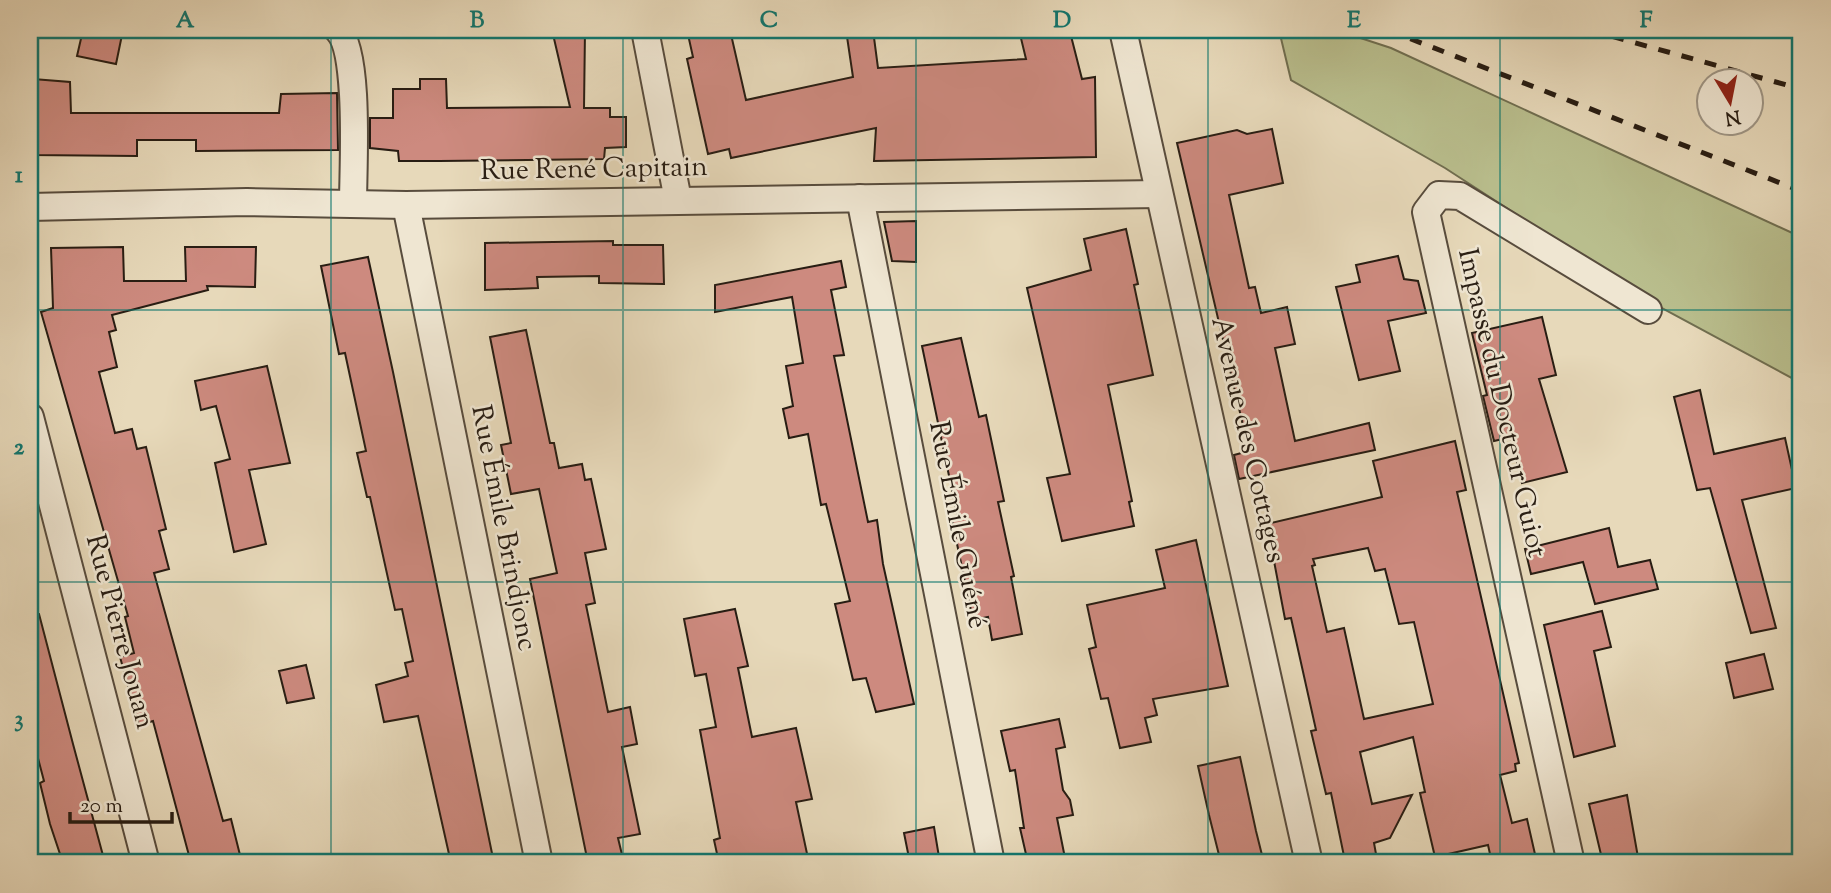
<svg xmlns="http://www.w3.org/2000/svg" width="1831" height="893" viewBox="0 0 1831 893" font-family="'Sorts Mill Goudy',serif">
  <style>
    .green { fill: #b9be8d; stroke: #706e50; stroke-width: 2 }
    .building { fill: #cd8a7f; stroke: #281d13; stroke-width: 2; fill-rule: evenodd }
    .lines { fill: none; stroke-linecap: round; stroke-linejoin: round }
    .minor-casing { stroke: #584c3d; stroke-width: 30 }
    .minor { stroke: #efe6d2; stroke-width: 26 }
    .rail { stroke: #281d13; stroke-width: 5; stroke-dasharray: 12 12; stroke-linecap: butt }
    .grid { fill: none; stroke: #0f766e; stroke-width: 2; stroke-opacity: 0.55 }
    .labels { text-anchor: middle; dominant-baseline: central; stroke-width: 5; stroke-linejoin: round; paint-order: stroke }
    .street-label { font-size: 28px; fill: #281d13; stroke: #efe6d2 }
    .neatline { fill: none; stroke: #0f766e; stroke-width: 2.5 }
    .grid-label { font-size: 23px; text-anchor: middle; font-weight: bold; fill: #0f766e }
  </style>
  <rect width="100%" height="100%" fill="#e7d9ba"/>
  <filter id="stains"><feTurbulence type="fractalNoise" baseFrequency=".00286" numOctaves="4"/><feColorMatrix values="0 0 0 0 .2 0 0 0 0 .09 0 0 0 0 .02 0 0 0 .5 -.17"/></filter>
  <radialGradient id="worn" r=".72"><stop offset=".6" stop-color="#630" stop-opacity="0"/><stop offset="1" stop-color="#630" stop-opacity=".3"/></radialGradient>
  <polygon class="green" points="1279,30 1336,30 1391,48 1801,237 1801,383 1656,305 1445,168 1291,80"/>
  <g class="building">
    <polygon points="83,30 123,30 116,64 77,56"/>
    <polygon points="552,30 585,30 584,108 610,108 610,117 626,117 626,147 605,148 604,159 439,161 399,161 398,151 370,148 370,118 393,118 393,89 420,89 420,79 446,79 447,108 570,107"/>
    <polygon points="687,30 730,30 746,100 853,77 846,30 873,30 878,68 1026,59 1019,30 1063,30 1065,37 1071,36 1082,79 1095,77 1096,157 874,161 876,128 731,158 729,149 708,154 687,59 693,57"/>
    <polygon points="33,79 70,82 71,113 279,113 281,94 337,93 338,150 196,151 196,140 137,140 137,156 30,155"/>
    <polygon points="1272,129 1283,183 1229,195 1249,288 1255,287 1261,313 1287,307 1295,344 1275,348 1295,441 1369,423 1375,450 1239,479 1234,455 1249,451 1177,143 1237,130 1247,134"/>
    <polygon points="916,221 916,262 892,261 884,222"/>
    <polygon points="1126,229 1138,284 1134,285 1153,375 1108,385 1132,501 1129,502 1134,526 1062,541 1047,478 1070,474 1027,288 1091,270 1084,239"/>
    <polygon points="613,241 613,245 663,245 664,284 599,283 599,276 537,277 538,288 485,290 485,243"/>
    <polygon points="123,247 124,281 186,281 185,247 256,247 255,287 207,286 208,290 112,315 116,330 109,332 117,367 99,372 115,433 132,429 137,449 146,447 166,529 159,531 169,569 154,573 223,821 231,819 242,863 191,863 153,721 139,725 120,657 134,653 125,617 128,616 41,312 53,308 51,248"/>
    <polygon points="1398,256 1404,279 1418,281 1426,313 1388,321 1400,371 1359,380 1336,287 1360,282 1356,265"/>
    <polygon points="368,257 393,372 494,863 451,863 418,716 384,722 376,685 408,676 405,663 413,661 402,609 395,610 370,497 367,497 357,453 366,451 345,353 339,354 321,266"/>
    <polygon points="841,261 846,287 831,290 844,355 834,356 868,522 877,520 883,564 914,704 876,712 866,678 853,680 835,604 850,601 826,504 821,505 808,434 789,438 783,409 793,406 786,366 803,363 792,297 715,312 715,285"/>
    <polygon points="1542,317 1556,375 1539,379 1567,472 1522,483 1511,437 1494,441 1483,396 1487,395 1472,333"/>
    <polygon points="526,330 550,443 554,443 559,468 582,464 585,480 591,479 606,549 585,553 595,603 586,605 608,712 630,707 637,744 622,747 640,834 618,838 624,863 588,863 530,579 557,573 539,489 511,494 501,445 511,443 490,337"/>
    <polygon points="961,338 979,417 986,415 1004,501 998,502 1014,576 1011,577 1022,634 992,640 988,617 973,620 952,520 958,519 922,346"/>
    <polygon points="267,366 290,463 249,470 266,544 234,552 215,463 230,459 216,406 201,410 195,381"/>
    <polygon points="1700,390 1714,454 1785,438 1796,488 1742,500 1776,628 1751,633 1710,488 1697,490 1674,397"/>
    <path d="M1455 441 1466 490 1457 492 1519 763 1515 764 1516 771 1500 775 1512 823 1527 819 1537 863H1492L1488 845 1435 857 1420 793 1425 792 1413 737 1360 752 1372 804 1412 795 1390 838 1374 843 1376 854 1345 861 1331 793 1326 794 1311 731 1316 730 1291 618 1285 619 1267 524 1382 497 1373 461ZM1368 548 1375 571 1385 569 1399 624 1414 622 1433 704 1364 719 1344 628 1327 632 1312 566 1315 565 1313 559Z"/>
    <polygon points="1609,528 1618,567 1650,560 1658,589 1595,604 1583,562 1531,574 1525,549"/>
    <polygon points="1196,540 1228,686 1153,699 1157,715 1145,718 1151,742 1120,748 1108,698 1101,699 1089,649 1096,647 1087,605 1165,588 1156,550"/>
    <polygon points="735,609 748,666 738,668 752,737 796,728 812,799 796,802 809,863 719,863 714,840 720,838 700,730 716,727 706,674 695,676 684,619"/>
    <polygon points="1602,611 1611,647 1594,651 1615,746 1574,757 1544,625"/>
    <polygon points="39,614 73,744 105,863 63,863 50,824 40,783 44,781 30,728 30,615"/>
    <polygon points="1764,654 1773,689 1734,698 1726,663"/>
    <polygon points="306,665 314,698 287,703 279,671"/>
    <polygon points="1059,719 1065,747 1056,749 1063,790 1070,800 1073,815 1057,818 1066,863 1028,863 1020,828 1024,828 1015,770 1010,771 1001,731"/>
    <polygon points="1240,757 1256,831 1264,863 1221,863 1209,815 1198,766"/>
    <polygon points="1627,795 1639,863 1603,863 1589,804"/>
    <polygon points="934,827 940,863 910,863 904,833"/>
  </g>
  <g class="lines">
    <defs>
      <g id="minor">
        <path d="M338 30C360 53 353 168 353 204"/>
        <polyline points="645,30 678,200"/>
        <polyline points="1123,30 1309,863"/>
        <polyline points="860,198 991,863"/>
        <polyline points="406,205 539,863"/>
        <polyline points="30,207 247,202 406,205 1159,194"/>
        <polyline points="30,417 146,863"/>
        <polyline points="1571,863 1426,212 1439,195 1460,196 1648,310"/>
      </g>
    </defs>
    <use href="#minor" class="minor-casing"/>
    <use href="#minor" class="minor"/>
    <g class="rail">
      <polyline points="1388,30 1801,191"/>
      <polyline points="1589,30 1801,89"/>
    </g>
  </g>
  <path class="grid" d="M331 30V863M623 30V863M916 30V863M1208 30V863M1500 30V863M30 310H1801M30 582H1801"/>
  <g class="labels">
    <g class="street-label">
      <text transform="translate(594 170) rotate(-1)">Rue René Capitain</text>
      <text transform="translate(1501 403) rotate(77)">Impasse du Docteur Guiot</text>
      <text transform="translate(1247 440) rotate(77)">Avenue des Cottages</text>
      <text transform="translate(957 525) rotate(79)">Rue Émile Guéné</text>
      <text transform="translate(503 528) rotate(79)">Rue Émile Brindjonc</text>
      <text transform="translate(119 632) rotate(75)">Rue Pierre Jouan</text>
    </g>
  </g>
  <rect width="1831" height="893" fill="none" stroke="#e7d9ba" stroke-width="77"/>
  <g transform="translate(1730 102) rotate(170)"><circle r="33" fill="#efe6d2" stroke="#9f9686" stroke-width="2"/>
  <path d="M0-5L12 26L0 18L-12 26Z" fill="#8f2418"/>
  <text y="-10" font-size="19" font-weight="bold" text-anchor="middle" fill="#281d13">N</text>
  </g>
  <path d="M70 812v10h102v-10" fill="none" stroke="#281d13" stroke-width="3.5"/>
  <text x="80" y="812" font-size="21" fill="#281d13" stroke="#efe6d2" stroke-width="5" paint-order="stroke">20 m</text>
  <rect x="38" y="38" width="1754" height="816" class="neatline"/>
  <g class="grid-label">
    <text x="185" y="27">A</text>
    <text x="477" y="27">B</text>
    <text x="769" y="27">C</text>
    <text x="1062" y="27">D</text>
    <text x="1354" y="27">E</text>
    <text x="1646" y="27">F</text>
    <text x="19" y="182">1</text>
    <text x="19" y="454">2</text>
    <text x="19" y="726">3</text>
  </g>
  <rect width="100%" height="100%" filter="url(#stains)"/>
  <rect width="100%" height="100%" fill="url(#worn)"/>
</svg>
